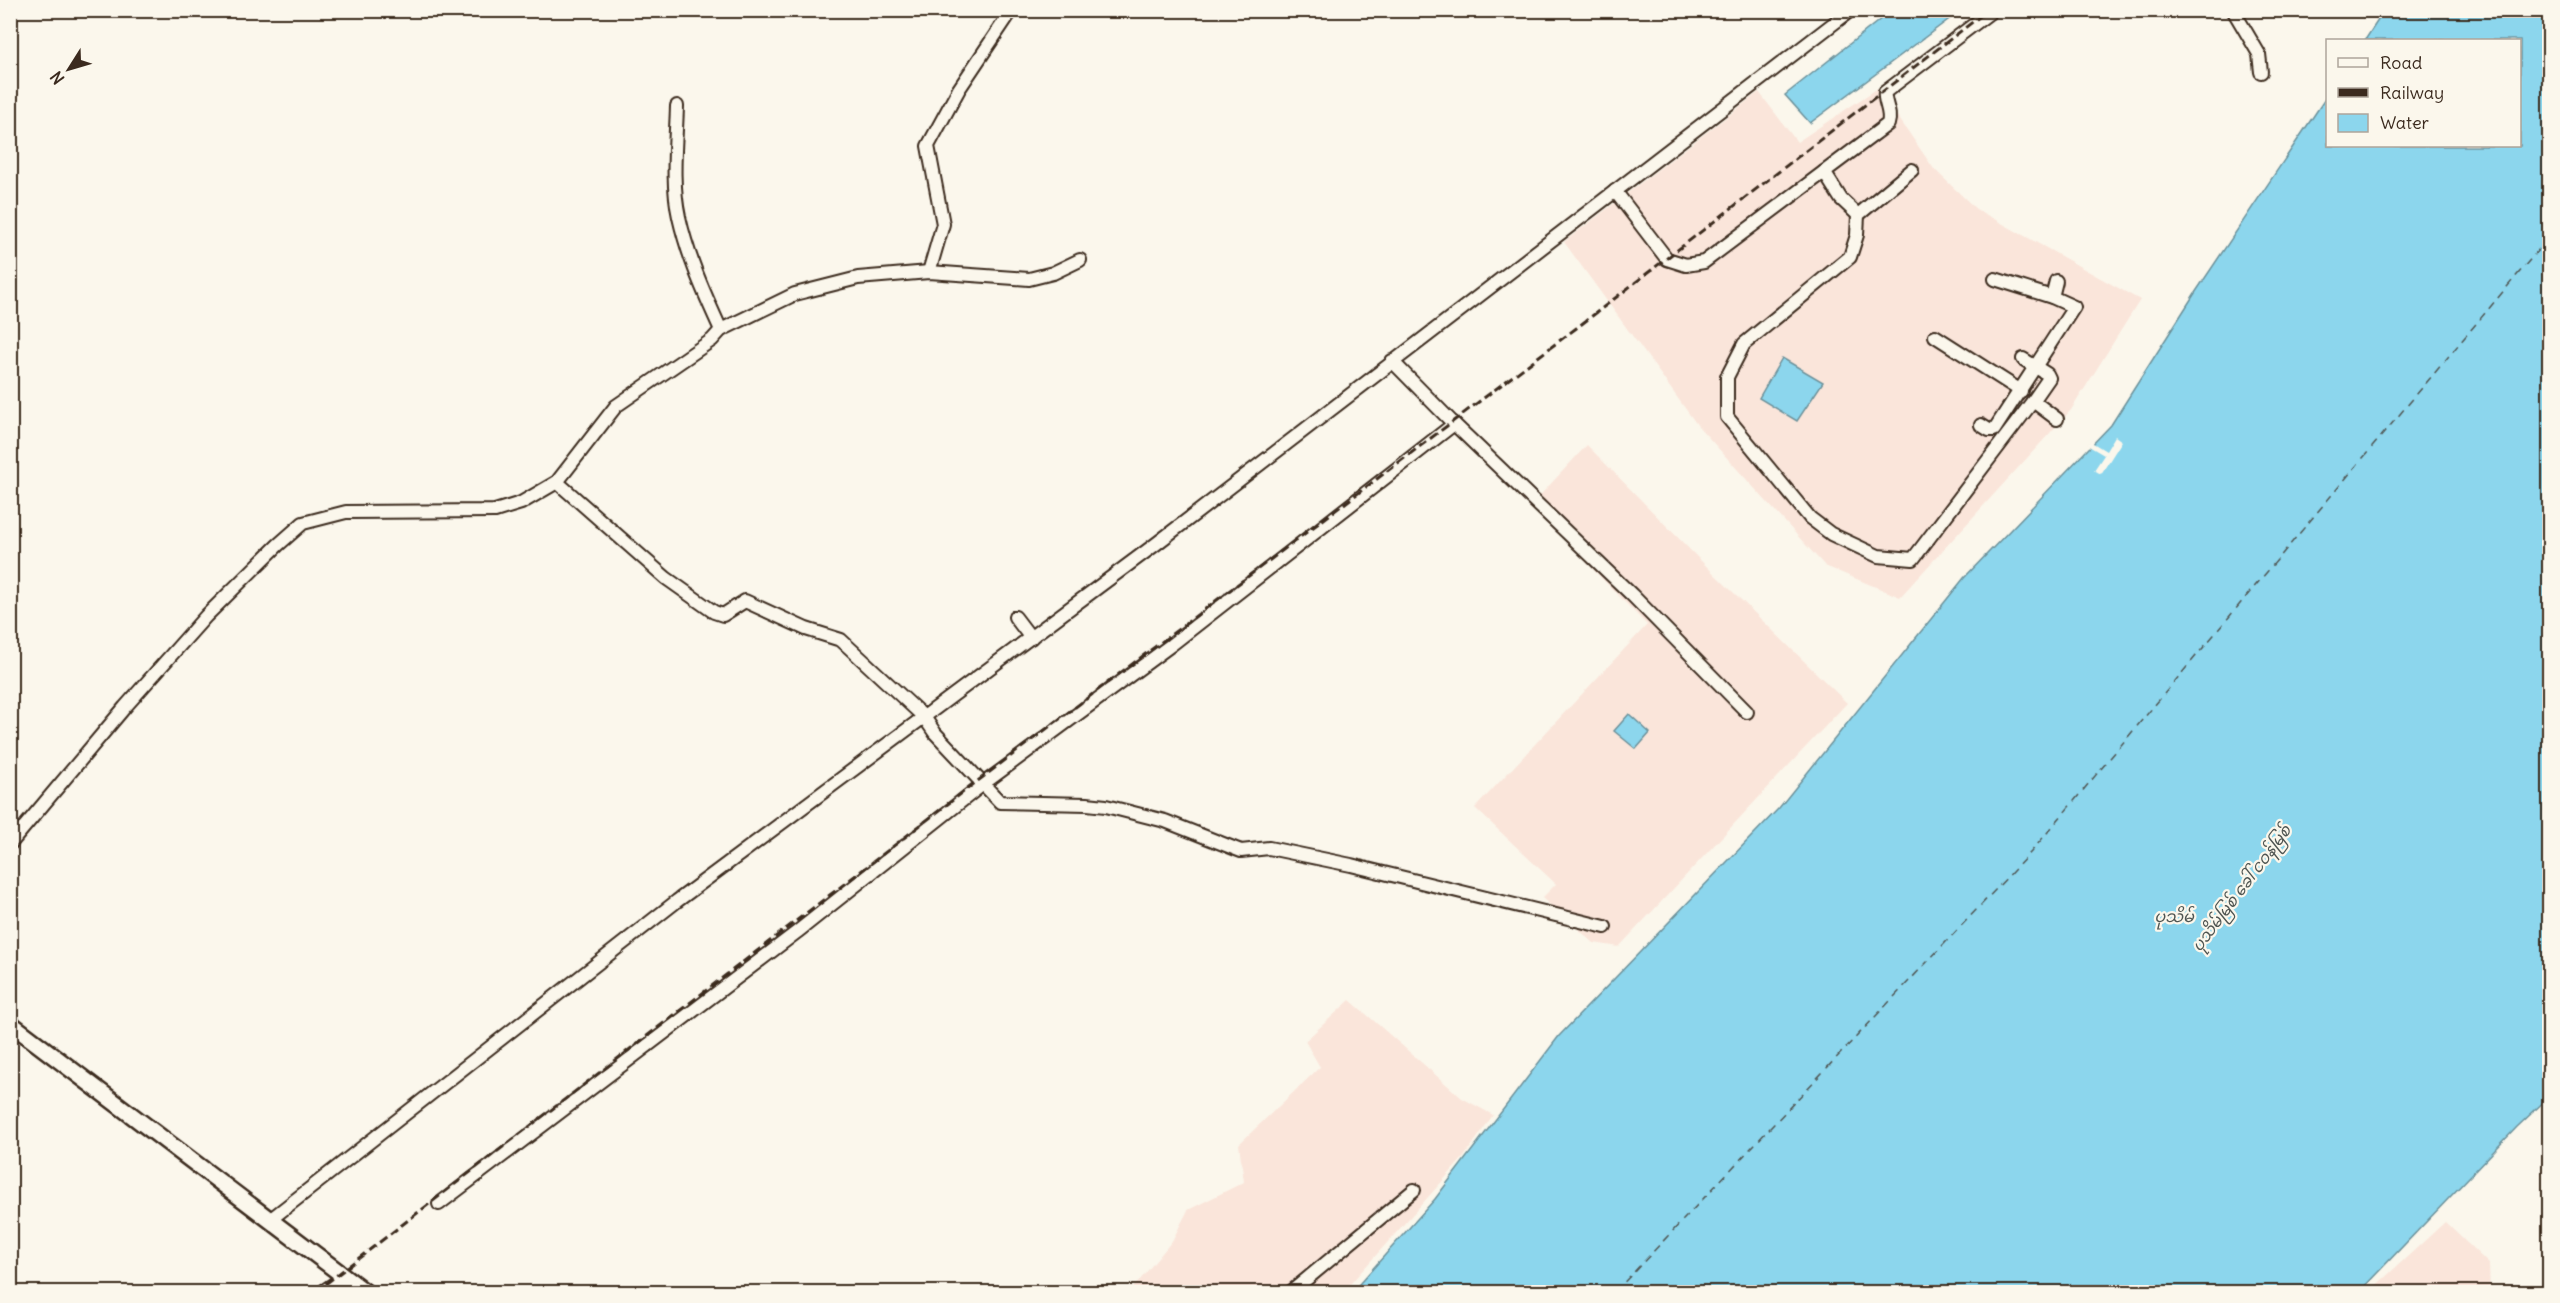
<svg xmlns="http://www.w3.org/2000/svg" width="2560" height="1303" viewBox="0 0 2560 1303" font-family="Delius,'Noto Sans Myanmar',sans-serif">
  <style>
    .built { fill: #fae5da }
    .water { fill: #8cd6ed; stroke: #6c919a; stroke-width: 1.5 }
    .pier { fill: #fbf7ec }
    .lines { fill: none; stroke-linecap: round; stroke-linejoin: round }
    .ferry { stroke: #4f5552; stroke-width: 1.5; stroke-dasharray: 8 6; stroke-linecap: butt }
    .minor-casing { stroke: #3b2a1e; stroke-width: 16 }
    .tertiary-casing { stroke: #3b2a1e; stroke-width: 20 }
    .minor { stroke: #fbf7ec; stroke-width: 12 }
    .tertiary { stroke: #fbf7ec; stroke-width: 15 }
    .rail { stroke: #3b2a1e; stroke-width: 3; stroke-dasharray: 9 4.5; stroke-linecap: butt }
    .labels { text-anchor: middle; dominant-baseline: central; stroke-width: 4.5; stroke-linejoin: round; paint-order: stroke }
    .water-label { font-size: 16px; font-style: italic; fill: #4f5552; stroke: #fbf7ec }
  </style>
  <rect width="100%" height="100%" fill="#fbf7ec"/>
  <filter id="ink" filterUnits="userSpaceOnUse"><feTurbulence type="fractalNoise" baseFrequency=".0167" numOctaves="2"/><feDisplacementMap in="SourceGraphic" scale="12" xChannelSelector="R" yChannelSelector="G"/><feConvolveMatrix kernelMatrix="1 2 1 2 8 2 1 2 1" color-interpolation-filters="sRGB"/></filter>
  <g filter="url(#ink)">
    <g class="built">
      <polygon points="1878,88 1934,169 1976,209 2140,300 2071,410 1900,597 1825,566 1698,426 1564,242 1759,92 1797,142"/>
      <polygon points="1587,445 1698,558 1847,703 1619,947 1594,943 1542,898 1556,884 1475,808 1647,625 1531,505"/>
      <polygon points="1350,1000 1462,1098 1493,1115 1464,1157 1343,1292 1211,1292 1204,1287 1196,1292 1130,1292 1172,1241 1188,1210 1244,1182 1239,1144 1320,1067 1305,1041"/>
      <polygon points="2445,1222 2489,1264 2490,1292 2369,1292"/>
    </g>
    <g class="water">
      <polygon points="1891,11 1960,11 1810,123 1785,95"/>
      <polygon points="2384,11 2549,11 2549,1097 2517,1127 2359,1292 1352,1292 1435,1199 1559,1036 1779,808 1964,578 2111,425 2195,293 2327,96 2328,146 2520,146 2520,40 2365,40"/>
      <polygon points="1782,358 1823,382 1797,421 1759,398"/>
      <polygon points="1629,714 1650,733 1636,749 1614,731"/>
    </g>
    <polygon class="pier" points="2115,436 2122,441 2101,474 2094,470 2104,455 2087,445 2093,439 2093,443 2106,451"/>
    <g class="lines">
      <polyline class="ferry" points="1615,1292 2031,852 2550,236"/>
      <defs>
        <g id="minor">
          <polyline points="2233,10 2259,54 2261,72"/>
          <path d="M677 106C676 143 671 181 679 217 688 257 704 293 721 330"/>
          <path d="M1824 172 1888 124C1892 112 1883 102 1885 92L1993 10"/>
          <polyline points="1615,191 1667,259 1686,265 1704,262 1824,172 1841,199 1858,215 1857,235 1850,257 1744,344 1727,377 1727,417 1810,518 1831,534 1878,556 1913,559 2033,401 2049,378 2047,374 2023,359"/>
          <polyline points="1858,215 1912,170"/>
          <polyline points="929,272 943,224 928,146 959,89 1012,10"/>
          <polyline points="2052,297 2056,281"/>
          <polyline points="1935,336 2021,391"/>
          <polyline points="1392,361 1451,421 1632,595 1747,712"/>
          <polyline points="2033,401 2057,419"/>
          <polyline points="1981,425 1989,430 1994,430 2074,307 2052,297 1995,279"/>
          <polyline points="557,482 666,578 714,612 723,615 745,601 806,629 841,640 924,717 935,733 1000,802 1087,804 1106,806 1165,821 1241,851 1269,848 1351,865 1605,927"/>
          <polyline points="1015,617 1031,638"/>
          <polyline points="10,844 125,707 206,616 278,545 303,523 346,512 495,511 521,503 557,482 616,406 712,340 721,330 795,294 858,278 929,272 1029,279 1053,273 1080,260"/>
          <polyline points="439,1204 797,932 983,784 1171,645 1454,424"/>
          <polyline points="271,1219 677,901 1156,544 1851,10"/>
          <polyline points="322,1292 344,1277"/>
          <polyline points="1291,1292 1414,1190"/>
        </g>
        <polyline id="tertiary" points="10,1023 365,1292"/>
      </defs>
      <use href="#minor" class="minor-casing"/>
      <use href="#tertiary" class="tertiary-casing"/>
      <use href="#minor" class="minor"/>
      <use href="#tertiary" class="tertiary"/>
      <polyline class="rail" points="315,1292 979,780 1579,326 1988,10"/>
    </g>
  </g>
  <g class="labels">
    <g class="water-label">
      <text transform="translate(2241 888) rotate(-53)">ပုသိမ်မြစ် ခေါ် ငဝန်မြစ်</text>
      <text x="2174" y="916">ပုသိမ်</text>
    </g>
  </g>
  <rect width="2560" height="1303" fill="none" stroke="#fbf7ec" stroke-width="36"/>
  <rect x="18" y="18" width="2524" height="1267" fill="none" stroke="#3b2a1e" stroke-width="2" filter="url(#ink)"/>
  <rect x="2326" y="39" width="195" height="108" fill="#fbf7ec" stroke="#aea59a" stroke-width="1.5"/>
  <rect x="2338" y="58" width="30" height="9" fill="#fbf7ec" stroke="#aea59a" stroke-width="1.5"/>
  <text x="2380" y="69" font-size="18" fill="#3b2a1e">Road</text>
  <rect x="2338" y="88" width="30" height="9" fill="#3b2a1e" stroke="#aea59a" stroke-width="1.5"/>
  <text x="2380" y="99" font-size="18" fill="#3b2a1e">Railway</text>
  <rect x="2338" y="114" width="30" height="18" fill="#8cd6ed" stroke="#aea59a" stroke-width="1.5"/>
  <text x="2380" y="129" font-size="18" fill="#3b2a1e">Water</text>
  <g transform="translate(69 69) rotate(233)" stroke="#fbf7ec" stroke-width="4.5" paint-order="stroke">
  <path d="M0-4.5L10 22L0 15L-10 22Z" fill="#3b2a1e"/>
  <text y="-9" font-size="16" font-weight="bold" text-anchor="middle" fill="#3b2a1e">N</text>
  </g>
</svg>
